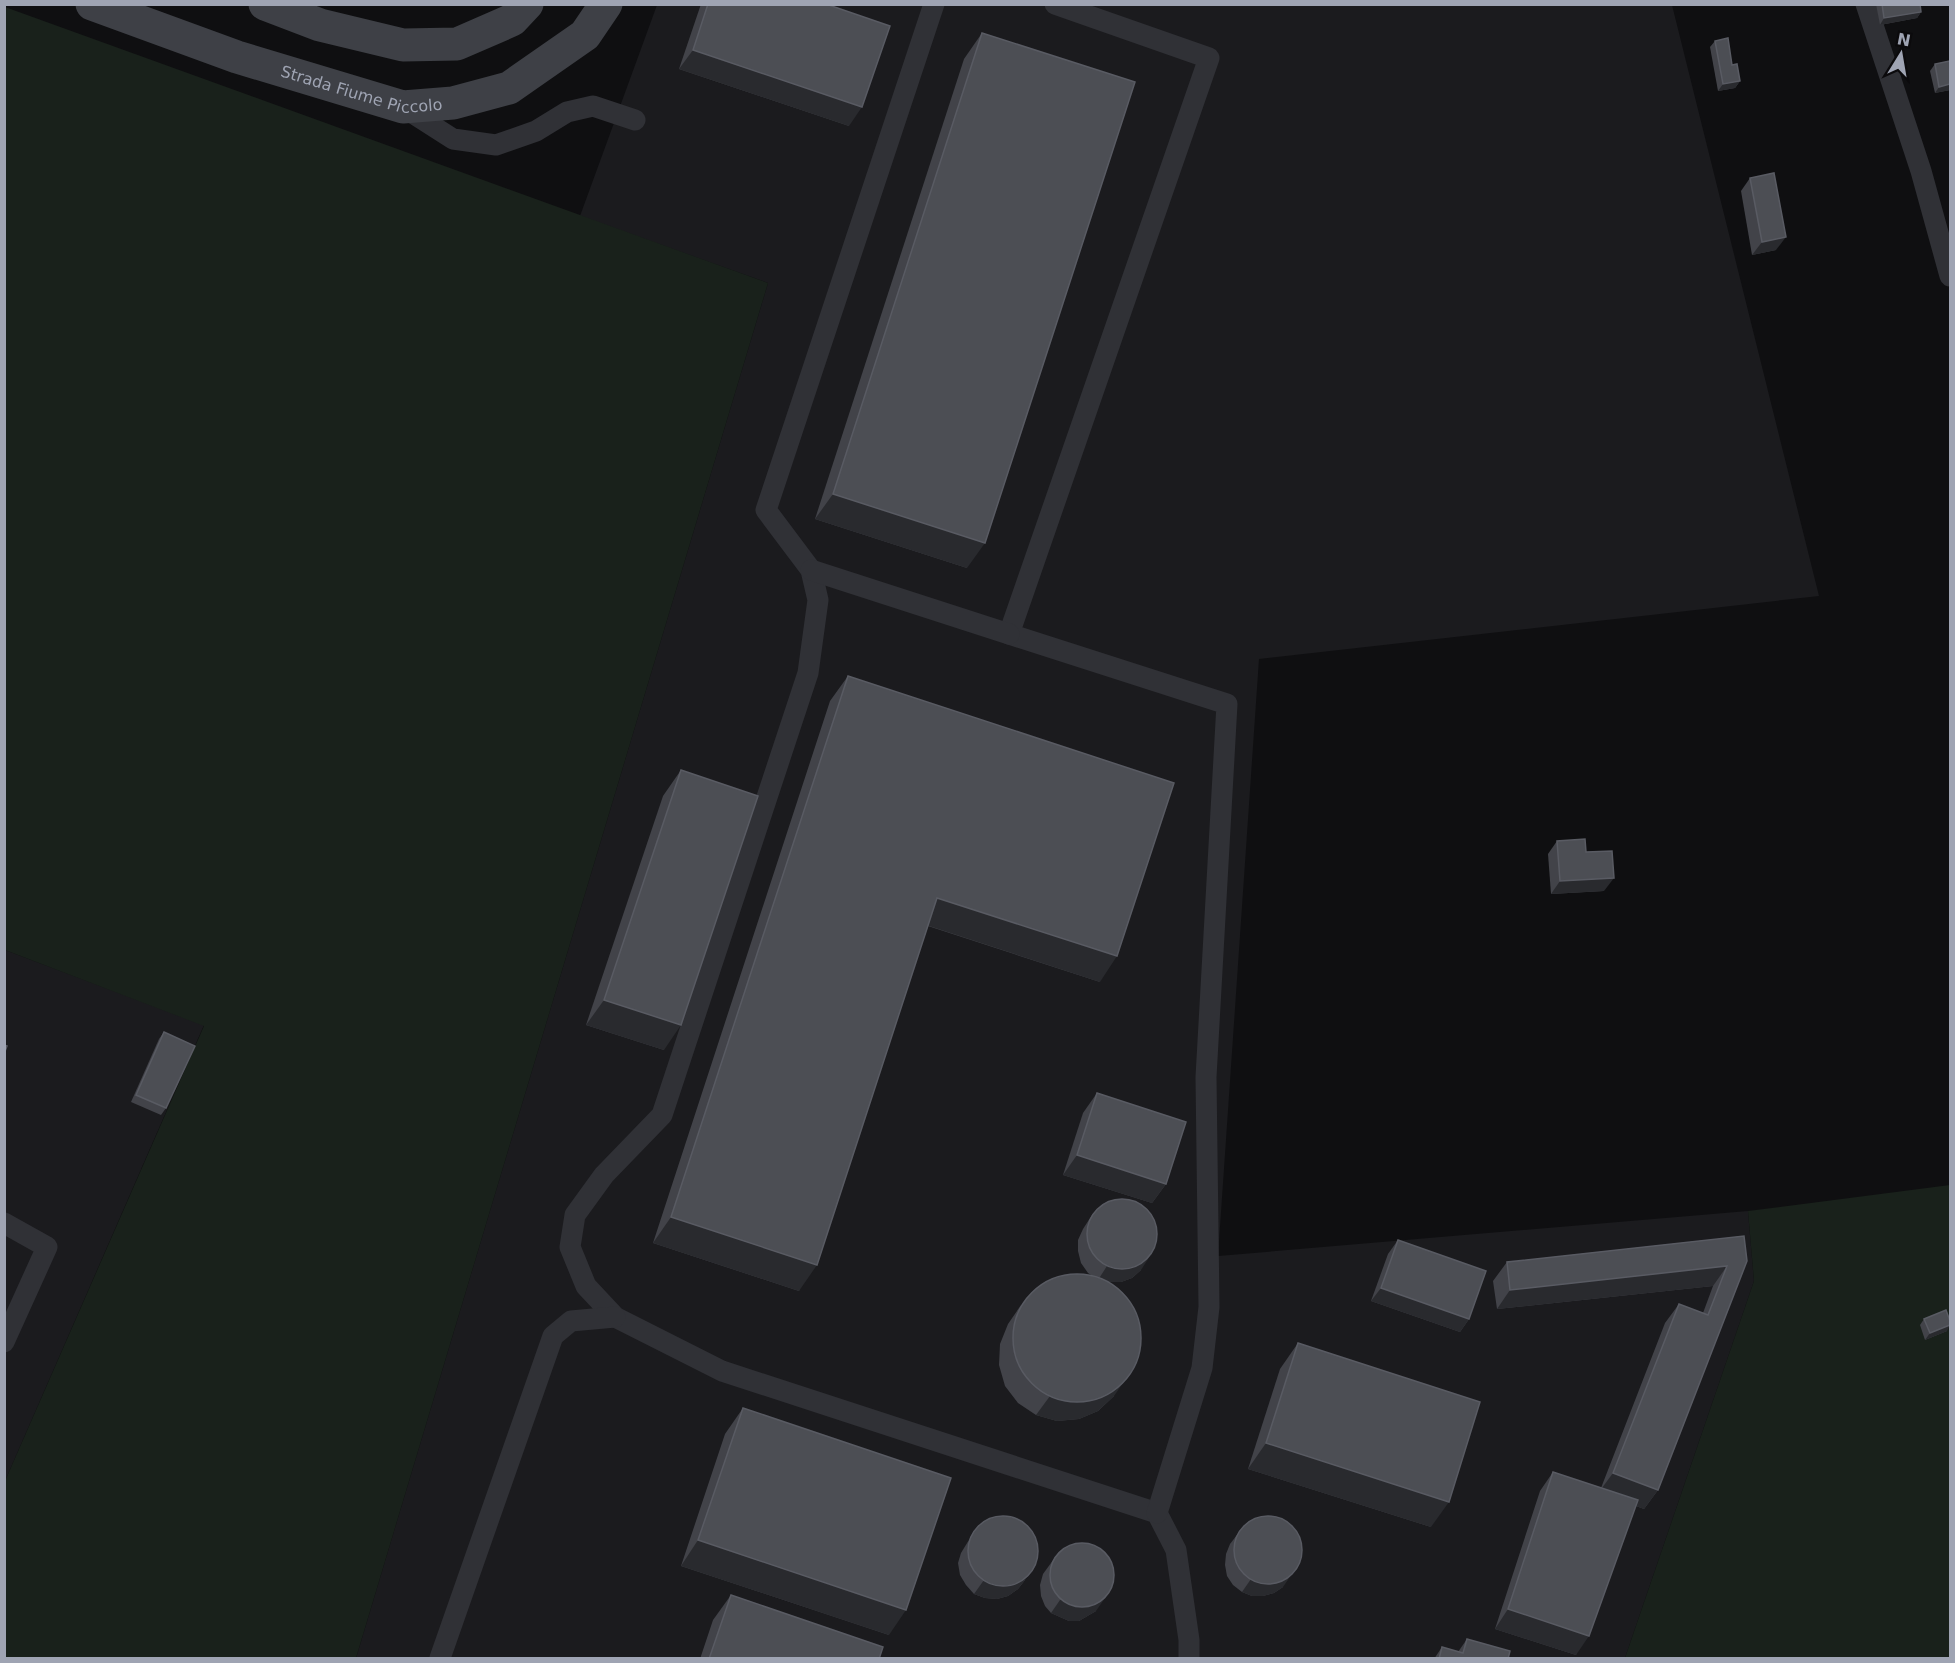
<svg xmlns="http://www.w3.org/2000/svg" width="1955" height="1663" viewBox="0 0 1955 1663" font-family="'DejaVu Sans',sans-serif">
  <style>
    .built { fill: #1b1b1e }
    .green { fill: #19211b }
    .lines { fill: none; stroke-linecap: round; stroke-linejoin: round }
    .service { stroke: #303136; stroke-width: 21 }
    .secondary { stroke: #3e4046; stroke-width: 33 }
    .wall { fill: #424349 }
    .shaded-wall { fill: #292a2e }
    .building { fill: #4c4e54; stroke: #595b63; stroke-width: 1.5 }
    .labels { text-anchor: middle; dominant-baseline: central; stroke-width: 4.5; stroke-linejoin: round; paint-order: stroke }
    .street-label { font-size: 16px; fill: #9fa4b3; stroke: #0b0a0c }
  </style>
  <rect width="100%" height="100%" fill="#0f0f11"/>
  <g class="built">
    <polygon points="657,5 1672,5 1819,596 1259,659 1218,1256 1748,1211 1754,1281 1625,1658 356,1658 768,283 580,216"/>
    <polygon points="5,950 204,1025 5,1481"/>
  </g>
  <g class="green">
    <polygon points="5,7 768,283 356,1658 5,1658 5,1481 204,1026 5,950"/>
    <polygon points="1950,1185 1950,1658 1625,1658 1754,1281 1748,1211"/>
  </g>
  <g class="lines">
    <g class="service">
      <polyline points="934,4 766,510 811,570 818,600 808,673 662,1115 604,1175 575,1215 570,1247 586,1286 615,1317 722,1371 1157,1513 1176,1550 1189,1640 1189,1658"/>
      <polyline points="1055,4 1209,58 1009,634 1227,704 1206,1077 1209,1307 1202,1368 1157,1513"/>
      <polyline points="1866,4 1921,171 1950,276"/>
      <polyline points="403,107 453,139 496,145 536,131 567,112 593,106 635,120"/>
      <polyline points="811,570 1009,634"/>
      <polyline points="4,1223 47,1247 4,1342"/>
      <polyline points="440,1658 553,1336 571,1321 615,1317"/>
    </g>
    <g class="secondary">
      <path id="s1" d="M92 4 237 57 403 107 453 103 509 88 585 35 606 4"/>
      <polyline points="265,4 320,25 403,45 457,44 512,20 527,4"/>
    </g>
  </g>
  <g class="wall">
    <polygon points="701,4 826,4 849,126 679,69"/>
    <polygon points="1876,4 1920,4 1921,12 1917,18 1880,25"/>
    <polygon points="982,33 967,568 815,519 964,59"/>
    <polygon points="1715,41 1732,65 1740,81 1735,88 1718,91 1710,47"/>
    <polygon points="1950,61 1950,90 1935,93 1930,71 1935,64"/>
    <polygon points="1750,178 1776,250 1752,255 1741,191"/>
    <polygon points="848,676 1100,982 928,926 799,1291 653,1243 830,701"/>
    <polygon points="681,770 664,1050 586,1025 663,796"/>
    <polygon points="1557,841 1586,852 1604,891 1551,894 1548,854"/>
    <polygon points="164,1032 166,1108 161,1115 131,1102 159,1039"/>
    <polygon points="1097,1093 1166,1184 1152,1203 1063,1175 1083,1113"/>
    <polygon points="1092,1215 1141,1270 1132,1278 1121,1282 1110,1282 1114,1396 1098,1411 1079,1419 1057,1421 1036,1415 1018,1403 1005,1386 999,1365 1000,1344 1008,1324 1021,1305 1091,1275 1088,1273 1081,1263 1078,1251 1078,1240 1083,1229"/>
    <polygon points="1744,1236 1658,1490 1644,1509 1636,1506 1576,1655 1495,1629 1540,1491 1553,1472 1601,1488 1665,1323 1679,1304 1703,1313 1713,1286 1497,1309 1493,1281 1507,1262"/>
    <polygon points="1398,1240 1469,1319 1460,1332 1371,1301 1388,1254"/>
    <polygon points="1924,1319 1947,1331 1925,1340 1920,1325"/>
    <polygon points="1298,1343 1431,1527 1248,1469 1280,1369"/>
    <polygon points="743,1408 889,1635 681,1566 725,1434"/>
    <polygon points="975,1530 1025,1580 1018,1589 1008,1596 997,1599 985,1598 974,1594 966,1585 960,1575 958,1563 961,1553"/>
    <polygon points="1240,1531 1283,1587 1274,1593 1263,1596 1252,1596 1242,1592 1233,1585 1227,1576 1225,1565 1226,1554 1230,1544"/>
    <polygon points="1059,1552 1096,1611 1079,1621 1069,1621 1051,1613 1045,1606 1041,1596 1040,1585 1043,1574"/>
    <polygon points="731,1595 879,1659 700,1659 713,1620"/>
    <polygon points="1467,1639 1508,1659 1434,1659 1442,1647 1458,1652"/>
  </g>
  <g class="shaded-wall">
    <polygon points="1921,12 1917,18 1880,25 1884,18"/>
    <polygon points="693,50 862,107 849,126 679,69"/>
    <polygon points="1740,81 1735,88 1718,91 1723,84"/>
    <polygon points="1950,84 1950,90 1935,93 1939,87"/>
    <polygon points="1786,237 1776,250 1752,255 1762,242"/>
    <polygon points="833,494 985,543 967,568 815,519"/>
    <polygon points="1614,878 1604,891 1551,894 1560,881"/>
    <polygon points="937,898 1117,956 1100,982 920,923"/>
    <polygon points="604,1000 681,1025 664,1050 586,1025"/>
    <polygon points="1077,1155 1166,1184 1152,1203 1063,1175"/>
    <polygon points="671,1217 817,1265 799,1291 653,1243"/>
    <polygon points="1150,1256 1141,1270 1132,1278 1121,1282 1110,1282 1098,1280 1107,1266"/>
    <polygon points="1727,1266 1713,1286 1497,1309 1510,1290"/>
    <polygon points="1381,1288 1469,1319 1460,1332 1371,1301"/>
    <polygon points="1950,1325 1947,1331 1925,1340 1930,1333"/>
    <polygon points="1128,1376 1114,1396 1098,1411 1079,1419 1057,1421 1036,1415 1050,1396"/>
    <polygon points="1266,1443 1449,1502 1431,1527 1248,1469"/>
    <polygon points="1613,1473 1658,1490 1644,1509 1599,1492"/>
    <polygon points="698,1540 906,1610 889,1635 681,1566"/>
    <polygon points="1035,1567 1018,1589 1008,1596 997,1599 985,1598 974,1594 984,1580"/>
    <polygon points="1292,1574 1283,1587 1274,1593 1263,1596 1252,1596 1242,1592 1251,1579"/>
    <polygon points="1105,1598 1096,1611 1079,1621 1069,1621 1051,1613 1060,1600"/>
    <polygon points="1508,1609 1589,1636 1576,1655 1495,1629"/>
  </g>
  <g class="building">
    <polygon points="708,4 826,4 890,26 862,107 693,50"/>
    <polygon points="1882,4 1920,4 1921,12 1884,18"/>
    <polygon points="982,33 1135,82 985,543 833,494"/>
    <polygon points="1728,38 1732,65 1737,64 1740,81 1723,84 1715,41"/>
    <polygon points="1950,61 1950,84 1939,87 1935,64"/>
    <polygon points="1774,173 1786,237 1762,242 1750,178"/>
    <polygon points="848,676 1174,783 1117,956 937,898 817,1265 671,1217"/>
    <polygon points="681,770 758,796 681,1025 604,1000"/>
    <polygon points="1585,839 1586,852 1612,851 1614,878 1560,881 1557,841"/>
    <polygon points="164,1032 195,1046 166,1108 136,1095"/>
    <polygon points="4,1045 7,1046 4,1054"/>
    <polygon points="1097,1093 1186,1122 1166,1184 1077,1155"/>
    <circle cx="1122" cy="1234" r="35"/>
    <polygon points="1744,1236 1747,1261 1658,1490 1613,1473 1679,1304 1708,1315 1727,1266 1510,1290 1507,1262"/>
    <polygon points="1398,1240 1486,1271 1469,1319 1381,1288"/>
    <circle cx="1077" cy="1338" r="64"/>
    <polygon points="1946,1310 1950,1321 1950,1325 1930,1333 1924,1319"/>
    <polygon points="1298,1343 1480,1402 1449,1502 1266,1443"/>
    <polygon points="743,1408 951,1478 906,1610 698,1540"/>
    <polygon points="1553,1472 1638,1500 1589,1636 1508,1609"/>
    <circle cx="1003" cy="1551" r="35"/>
    <circle cx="1268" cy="1550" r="34"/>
    <circle cx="1082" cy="1575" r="32"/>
    <polygon points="731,1595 883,1647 879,1659 709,1659"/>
    <polygon points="1467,1639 1510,1651 1508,1659 1439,1659 1442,1647 1463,1653"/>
  </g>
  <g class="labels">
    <g class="street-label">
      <text stroke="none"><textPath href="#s1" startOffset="284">Strada Fiume Piccolo</textPath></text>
    </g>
  </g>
  <rect width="1955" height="1663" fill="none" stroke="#9fa4b3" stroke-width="12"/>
  <g transform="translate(1901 54) rotate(11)" stroke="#0b0a0c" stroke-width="4.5" paint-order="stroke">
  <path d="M0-4.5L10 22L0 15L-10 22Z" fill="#9fa4b3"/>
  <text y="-9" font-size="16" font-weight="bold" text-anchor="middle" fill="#9fa4b3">N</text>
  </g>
</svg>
